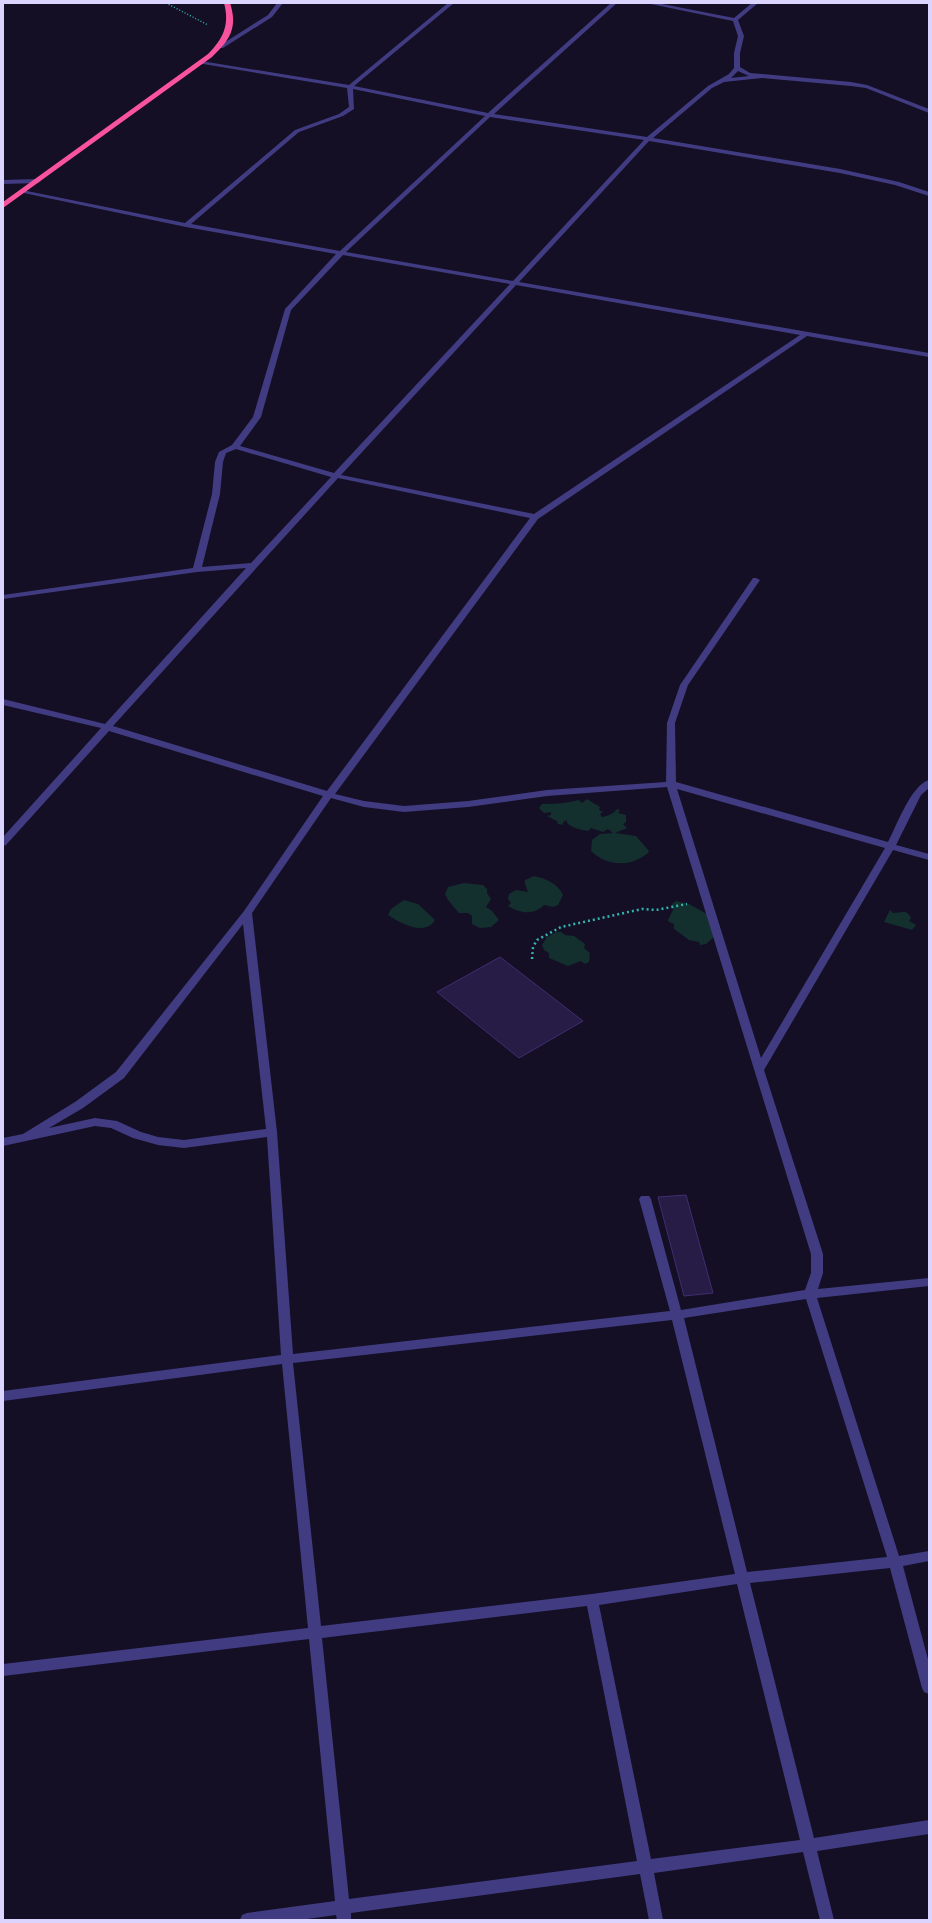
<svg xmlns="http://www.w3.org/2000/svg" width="932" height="1923" viewBox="0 0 932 1923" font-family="Poppins,sans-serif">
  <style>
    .green { fill: #132f2e }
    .building { fill: #261c45; stroke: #3e2f71 }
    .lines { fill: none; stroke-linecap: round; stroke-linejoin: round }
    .path-far1 { stroke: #33b4b0; stroke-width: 1.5; stroke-dasharray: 1 2; stroke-linecap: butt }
    .path { stroke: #33b4b0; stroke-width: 2.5; stroke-dasharray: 2 3; stroke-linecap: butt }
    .minor { fill: #413c82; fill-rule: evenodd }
    .highway { fill: #fa539e; fill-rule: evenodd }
  </style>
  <rect width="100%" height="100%" fill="#140f25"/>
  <g class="green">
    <path d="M587 799 600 807 599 810 603 812 600 814 602 817C606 817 615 813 617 809L620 810 618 813 626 815V822L623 824 627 828 615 833 636 836 649 851 648 853C630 868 607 866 591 851L592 840 600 834 613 833 608 829 603 832 591 828 588 831C580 830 573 828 567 823V820L563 822V825L558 824 557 821 547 816 551 815V812L544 813 539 808 542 804C555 804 567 803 579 800L582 803Z"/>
    <path d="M534 876C547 879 557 883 563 895L558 905 553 907 544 905C534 916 519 913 508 906L511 903 508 899 509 894 516 890 528 892 525 884V880Z"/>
    <polygon points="464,883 483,885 487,889 487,893 491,899 486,907 492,911 499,920 491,927 480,928 472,924 472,916 468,913 459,913 448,900 445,894 448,887"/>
    <path d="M404 900 418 904 435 920C425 937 400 923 388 915L391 909Z"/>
    <polygon points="676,901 689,904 707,914 714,937 706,944 700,945 699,942 689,940 674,929 674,924 669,922 668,920 673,910 672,904"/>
    <path d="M890 910 893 913C901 913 906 908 911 918L909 921 916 925 912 930 884 922Z"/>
    <polygon points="556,932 561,932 565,935 574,936 585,944 584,948 590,953 589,962 585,964 581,961 568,966 549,958 549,953 544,950 542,945 547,937"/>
  </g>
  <g class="building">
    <polygon points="500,957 583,1021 519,1058 437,992"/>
    <polygon points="686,1195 713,1293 684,1296 658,1197"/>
  </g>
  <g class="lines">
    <polyline class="path-far1" points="166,3 208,25"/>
    <polyline class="path" points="532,959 533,947 537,940 561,927 642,909 656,910 687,904"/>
    <g class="minor">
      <polygon points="277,3 283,3 272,17 223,48 219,48 219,46 268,15"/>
      <path d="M448 3H454L354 86 488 113 611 3H617L494 114 647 137 708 86 729 74 734 68V53L738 36 733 21 646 3H657L734 18 752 3H758L738 20 744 36 740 53V67L750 73 762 74 851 82 867 85 929 109V113L866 88 851 86 762 78 724 82 712 88 653 138 840 169 899 182 929 192V196L895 185 840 173 649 141 519 282 929 353V357L807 336 538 519 335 794 364 801 404 806 468 801 547 790 666 782 667 723 680 685 753 578H756L760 580 688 685 675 723 676 782 888 842C896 827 911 785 929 780V788L921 795 896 845 929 854V860L893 850 764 1070 823 1254V1273L818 1289 929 1278V1286L817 1298 899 1556 929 1551V1561L903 1566 929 1663V1694L924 1692 922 1688 890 1568 750 1583 814 1838 929 1820V1834L817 1851 834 1920H820L803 1852 654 1873 663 1920H649L640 1874 351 1913V1920H337L336 1915 300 1920H240L242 1915 247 1913 335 1901 309 1639 3 1676V1664L308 1628 282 1364 3 1401V1391L281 1355 267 1137 184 1148 158 1145 133 1138 111 1128 95 1126 3 1146V1138L23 1134 75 1102 116 1072 244 911 323 796 109 731 6 845 3 846V837L101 728 3 705V699L105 724 246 568 197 572 3 599V595L193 568 212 494 215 462 219 452 232 445 253 417 285 309 336 254 186 227 19 192 22 190 185 223 295 130 339 114 349 107 347 88 203 64 201 63V61L349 85ZM738 71 749 76 731 78ZM353 89 485 116 340 251 191 224 299 132 343 116 354 109ZM490 117 644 140 513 281 346 252ZM343 255 510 284 334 473 240 446 261 417 291 310ZM516 285 800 335 534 514 341 475ZM236 449 331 477 251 563 202 567 220 494 223 462 226 453ZM338 478 530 518 327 791 113 726ZM667 787 811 1254V1273L805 1290 681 1310 651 1199 649 1196H641L639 1199 670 1311 293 1354 277 1132 252 913 331 798 364 807 404 812 468 807 547 796ZM677 789 885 848 761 1058ZM243 924 266 1129 184 1140 158 1137 141 1132 117 1121 95 1118 49 1128 83 1108 124 1078ZM806 1299 887 1557 747 1572 684 1318ZM672 1320 735 1574 592 1594 321 1626 293 1363ZM737 1584 800 1840 651 1859 599 1605ZM587 1606 637 1861 349 1899 322 1638Z"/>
      <polygon points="3,180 38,179 41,181 38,183 3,184"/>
    </g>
    <path class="highway" d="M224 3H230C238 28 230 40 212 57L3 208V202L208 54C223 39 230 25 224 3Z"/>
  </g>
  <rect width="932" height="1923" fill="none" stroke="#dad4fe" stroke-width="8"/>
</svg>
